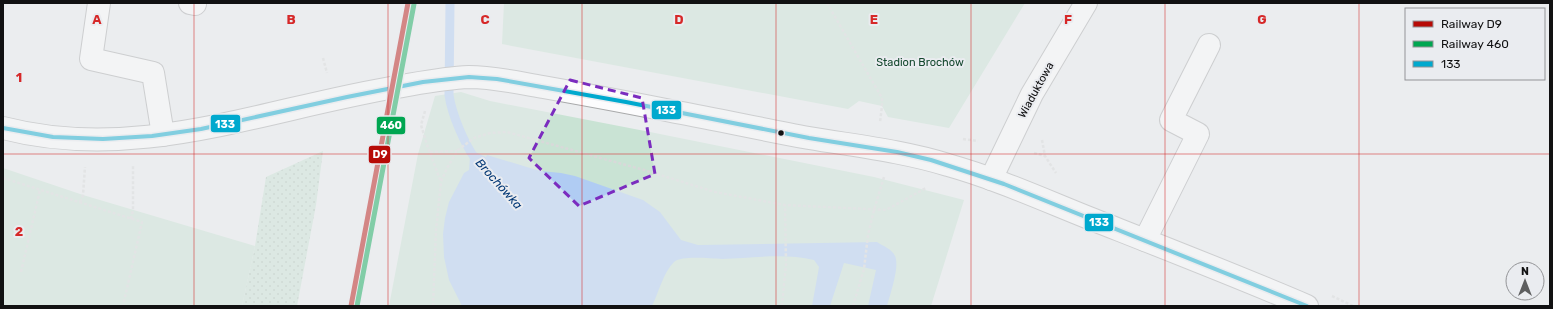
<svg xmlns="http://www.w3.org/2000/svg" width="1553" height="309" viewBox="0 0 1553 309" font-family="Rubik,sans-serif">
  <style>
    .grass { fill: url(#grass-dots) }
    .green { fill: #c9e3d4 }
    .water { fill: #b0ccf3 }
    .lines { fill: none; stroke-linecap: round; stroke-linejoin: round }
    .stream { stroke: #b0ccf3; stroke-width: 9 }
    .minor-casing { stroke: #a9aaab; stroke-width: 24 }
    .path { stroke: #d8d9d9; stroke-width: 2.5; stroke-dasharray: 3 2; stroke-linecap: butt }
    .minor { stroke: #fcfcfd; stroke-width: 22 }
    .bus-1-casing { stroke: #eaecf0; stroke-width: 7 }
    .bus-1 { stroke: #00a9ce; stroke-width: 4 }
    .rail-1-casing { stroke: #eaecf0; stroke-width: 8 }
    .rail-2-casing { stroke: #eaecf0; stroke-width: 8 }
    .rail-1 { stroke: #b70a06; stroke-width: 5 }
    .rail-2 { stroke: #00a651; stroke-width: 5 }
    .marked { fill: none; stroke: #7b2cbf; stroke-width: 3; stroke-dasharray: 8 5; stroke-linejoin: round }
    .grid { fill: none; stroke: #d62828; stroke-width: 1; stroke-opacity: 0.55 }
    .bus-dot { fill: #111112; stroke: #eaecf0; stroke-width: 1.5 }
    .labels { text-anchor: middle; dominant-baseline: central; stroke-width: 4; stroke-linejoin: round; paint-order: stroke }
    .park-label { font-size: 11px; fill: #14482e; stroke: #eaecf0 }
    .street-label { font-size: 11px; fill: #111112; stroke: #eaecf0 }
    .water-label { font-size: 12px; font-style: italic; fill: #013674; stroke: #eaecf0 }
    .grid-label { font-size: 13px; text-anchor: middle; font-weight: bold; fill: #d62828; stroke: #eaecf0; stroke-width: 4; stroke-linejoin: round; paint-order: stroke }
    .line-badge { stroke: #eaecf0; stroke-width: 1.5 }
    .badge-label { font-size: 11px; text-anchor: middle; font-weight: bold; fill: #fff }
  </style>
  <defs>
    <pattern id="grass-dots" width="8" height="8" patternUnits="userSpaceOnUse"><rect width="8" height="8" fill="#c9e3d4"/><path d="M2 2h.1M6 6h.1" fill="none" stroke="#acc2b5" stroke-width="1.8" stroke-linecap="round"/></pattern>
  </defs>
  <rect width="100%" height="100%" fill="#ebedef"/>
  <polygon class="grass" points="323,151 316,205 297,306 242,306 255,246 266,177"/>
  <g class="green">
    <polygon points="504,3 1025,3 949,128 888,117 882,106 859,101 848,109 502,44"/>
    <polygon points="461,92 490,101 650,132 874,177 964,200 931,306 389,306 418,154 435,96"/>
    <polygon points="3,168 83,195 255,246 242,306 3,306"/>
  </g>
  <path class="water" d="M472 148 475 152 486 157 487 155 540 171 561 173 575 176 643 200 660 212 681 240 698 245 877 242C883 246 892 249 895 256 900 266 890 295 887 306H868L876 270 844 263 830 306H812L819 267 814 260C784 253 753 258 722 259 711 259 683 255 674 262 663 273 659 292 652 306H462L449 280 444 257 443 234 445 218 449 202 464 173 469 170 470 157 466 153Z"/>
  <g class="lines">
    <path class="stream" d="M450 3 449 95C452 115 464 143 476 160"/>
    <defs>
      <g id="minor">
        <polyline points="99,3 91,59 153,73 163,135"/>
        <polyline points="190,3 195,4"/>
        <path d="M3 128C138 163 264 109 396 87 420 83 444 78 469 77 494 77 519 83 543 87 588 95 632 103 676 112 720 120 765 130 809 138 856 146 903 151 948 165 998 179 1046 201 1094 220 1165 248 1237 276 1307 306"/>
        <polyline points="991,179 1032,94 1086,3"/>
        <polyline points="1145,240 1198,134 1171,120 1209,45"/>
      </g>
    </defs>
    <use href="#minor" class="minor-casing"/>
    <g class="path">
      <polyline points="827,3 882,98 882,106 880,122"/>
      <polyline points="323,58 327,73"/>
      <polyline points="425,111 421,125 427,145 441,182"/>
      <polyline points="963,139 978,141"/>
      <polyline points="1042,140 1045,156 1056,173"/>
      <polyline points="430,152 457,151"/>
      <polyline points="1034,153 1045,156"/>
      <polyline points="3,178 142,222 123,306"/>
      <polyline points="80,202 83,195 85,167"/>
      <polyline points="131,219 133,210 133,165"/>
      <polyline points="21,272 40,190"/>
      <polyline points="1332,296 1353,306"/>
      <polyline points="433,306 436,230 441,182 447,168 458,150 474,138 490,133 507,132 644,170 715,192 785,205 886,210 926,188"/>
      <polyline points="782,306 786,264 785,205"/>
      <polyline points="853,306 864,269 868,235 874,210 884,177"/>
    </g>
    <use href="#minor" class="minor"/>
    <defs>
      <polyline id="bus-1" points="3,128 53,137 103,139 152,136 201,129 347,97 423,82 469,77 497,79 626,102 809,138 897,152 931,160 1004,184 1307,306"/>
    </defs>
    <use href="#bus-1" class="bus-1-casing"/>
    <use href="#bus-1" class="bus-1"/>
    <defs>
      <polyline id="rail-1" points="351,306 408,3"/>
      <polyline id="rail-2" points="357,306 414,4"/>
    </defs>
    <use href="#rail-1" class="rail-1-casing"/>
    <use href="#rail-2" class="rail-2-casing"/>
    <use href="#rail-1" class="rail-1"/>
    <use href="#rail-2" class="rail-2"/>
  </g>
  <path d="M0 0H1553V309H0ZM570 80 642 98 655 174 579 206 529 158Z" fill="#ebedef" fill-opacity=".55" fill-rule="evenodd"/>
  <path class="marked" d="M570 80 642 98 655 174 579 206 529 158Z"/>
  <path class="grid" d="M194 3V306M388 3V306M582 3V306M776 3V306M971 3V306M1165 3V306M1359 3V306M3 154H1550"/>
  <circle class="bus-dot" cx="781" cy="133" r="3.5"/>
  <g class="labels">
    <g class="park-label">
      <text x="920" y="62">Stadion Brochów</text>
    </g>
    <g class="street-label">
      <text transform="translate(1036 90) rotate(-61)">Wiaduktowa</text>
    </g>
    <g class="water-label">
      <text transform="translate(499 184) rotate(48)">Brochówka</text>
    </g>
  </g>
  <g class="grid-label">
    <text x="97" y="24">A</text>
    <text x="291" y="24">B</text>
    <text x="485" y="24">C</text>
    <text x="679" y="24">D</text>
    <text x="874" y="24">E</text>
    <text x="1068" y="24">F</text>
    <text x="1262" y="24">G</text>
    <text x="19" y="82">1</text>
    <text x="19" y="236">2</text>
  </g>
  <g class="line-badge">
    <rect x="651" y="100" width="31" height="20" rx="4" fill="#00a9ce"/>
    <rect x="210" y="114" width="31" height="19" rx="4" fill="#00a9ce"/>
    <rect x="376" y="116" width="30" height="19" rx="4" fill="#00a651"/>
    <rect x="368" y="145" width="23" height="19" rx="4" fill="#b70a06"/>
    <rect x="1084" y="213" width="30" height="19" rx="4" fill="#00a9ce"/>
  </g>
  <g class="badge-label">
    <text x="666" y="114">133</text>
    <text x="225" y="128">133</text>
    <text x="391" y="129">460</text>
    <text x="380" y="158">D9</text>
    <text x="1099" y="226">133</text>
  </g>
  <rect width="1553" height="309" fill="none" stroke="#111112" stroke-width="8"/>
  <rect x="1405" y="8" width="140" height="72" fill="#eaecf0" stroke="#939497"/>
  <rect x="1413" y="21" width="20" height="6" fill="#b70a06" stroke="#939497"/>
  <text x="1441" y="28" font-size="12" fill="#111112">Railway D9</text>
  <rect x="1413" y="41" width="20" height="6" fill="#00a651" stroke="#939497"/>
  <text x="1441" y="48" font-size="12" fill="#111112">Railway 460</text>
  <rect x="1413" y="61" width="20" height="6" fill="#00a9ce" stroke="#939497"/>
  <text x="1441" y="68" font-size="12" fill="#111112">133</text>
  <g transform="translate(1525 281)"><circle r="19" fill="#eaecf0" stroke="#939497"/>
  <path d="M0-3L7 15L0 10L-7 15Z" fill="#5d5e5f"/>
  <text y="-6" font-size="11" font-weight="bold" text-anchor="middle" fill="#111112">N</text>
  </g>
</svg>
